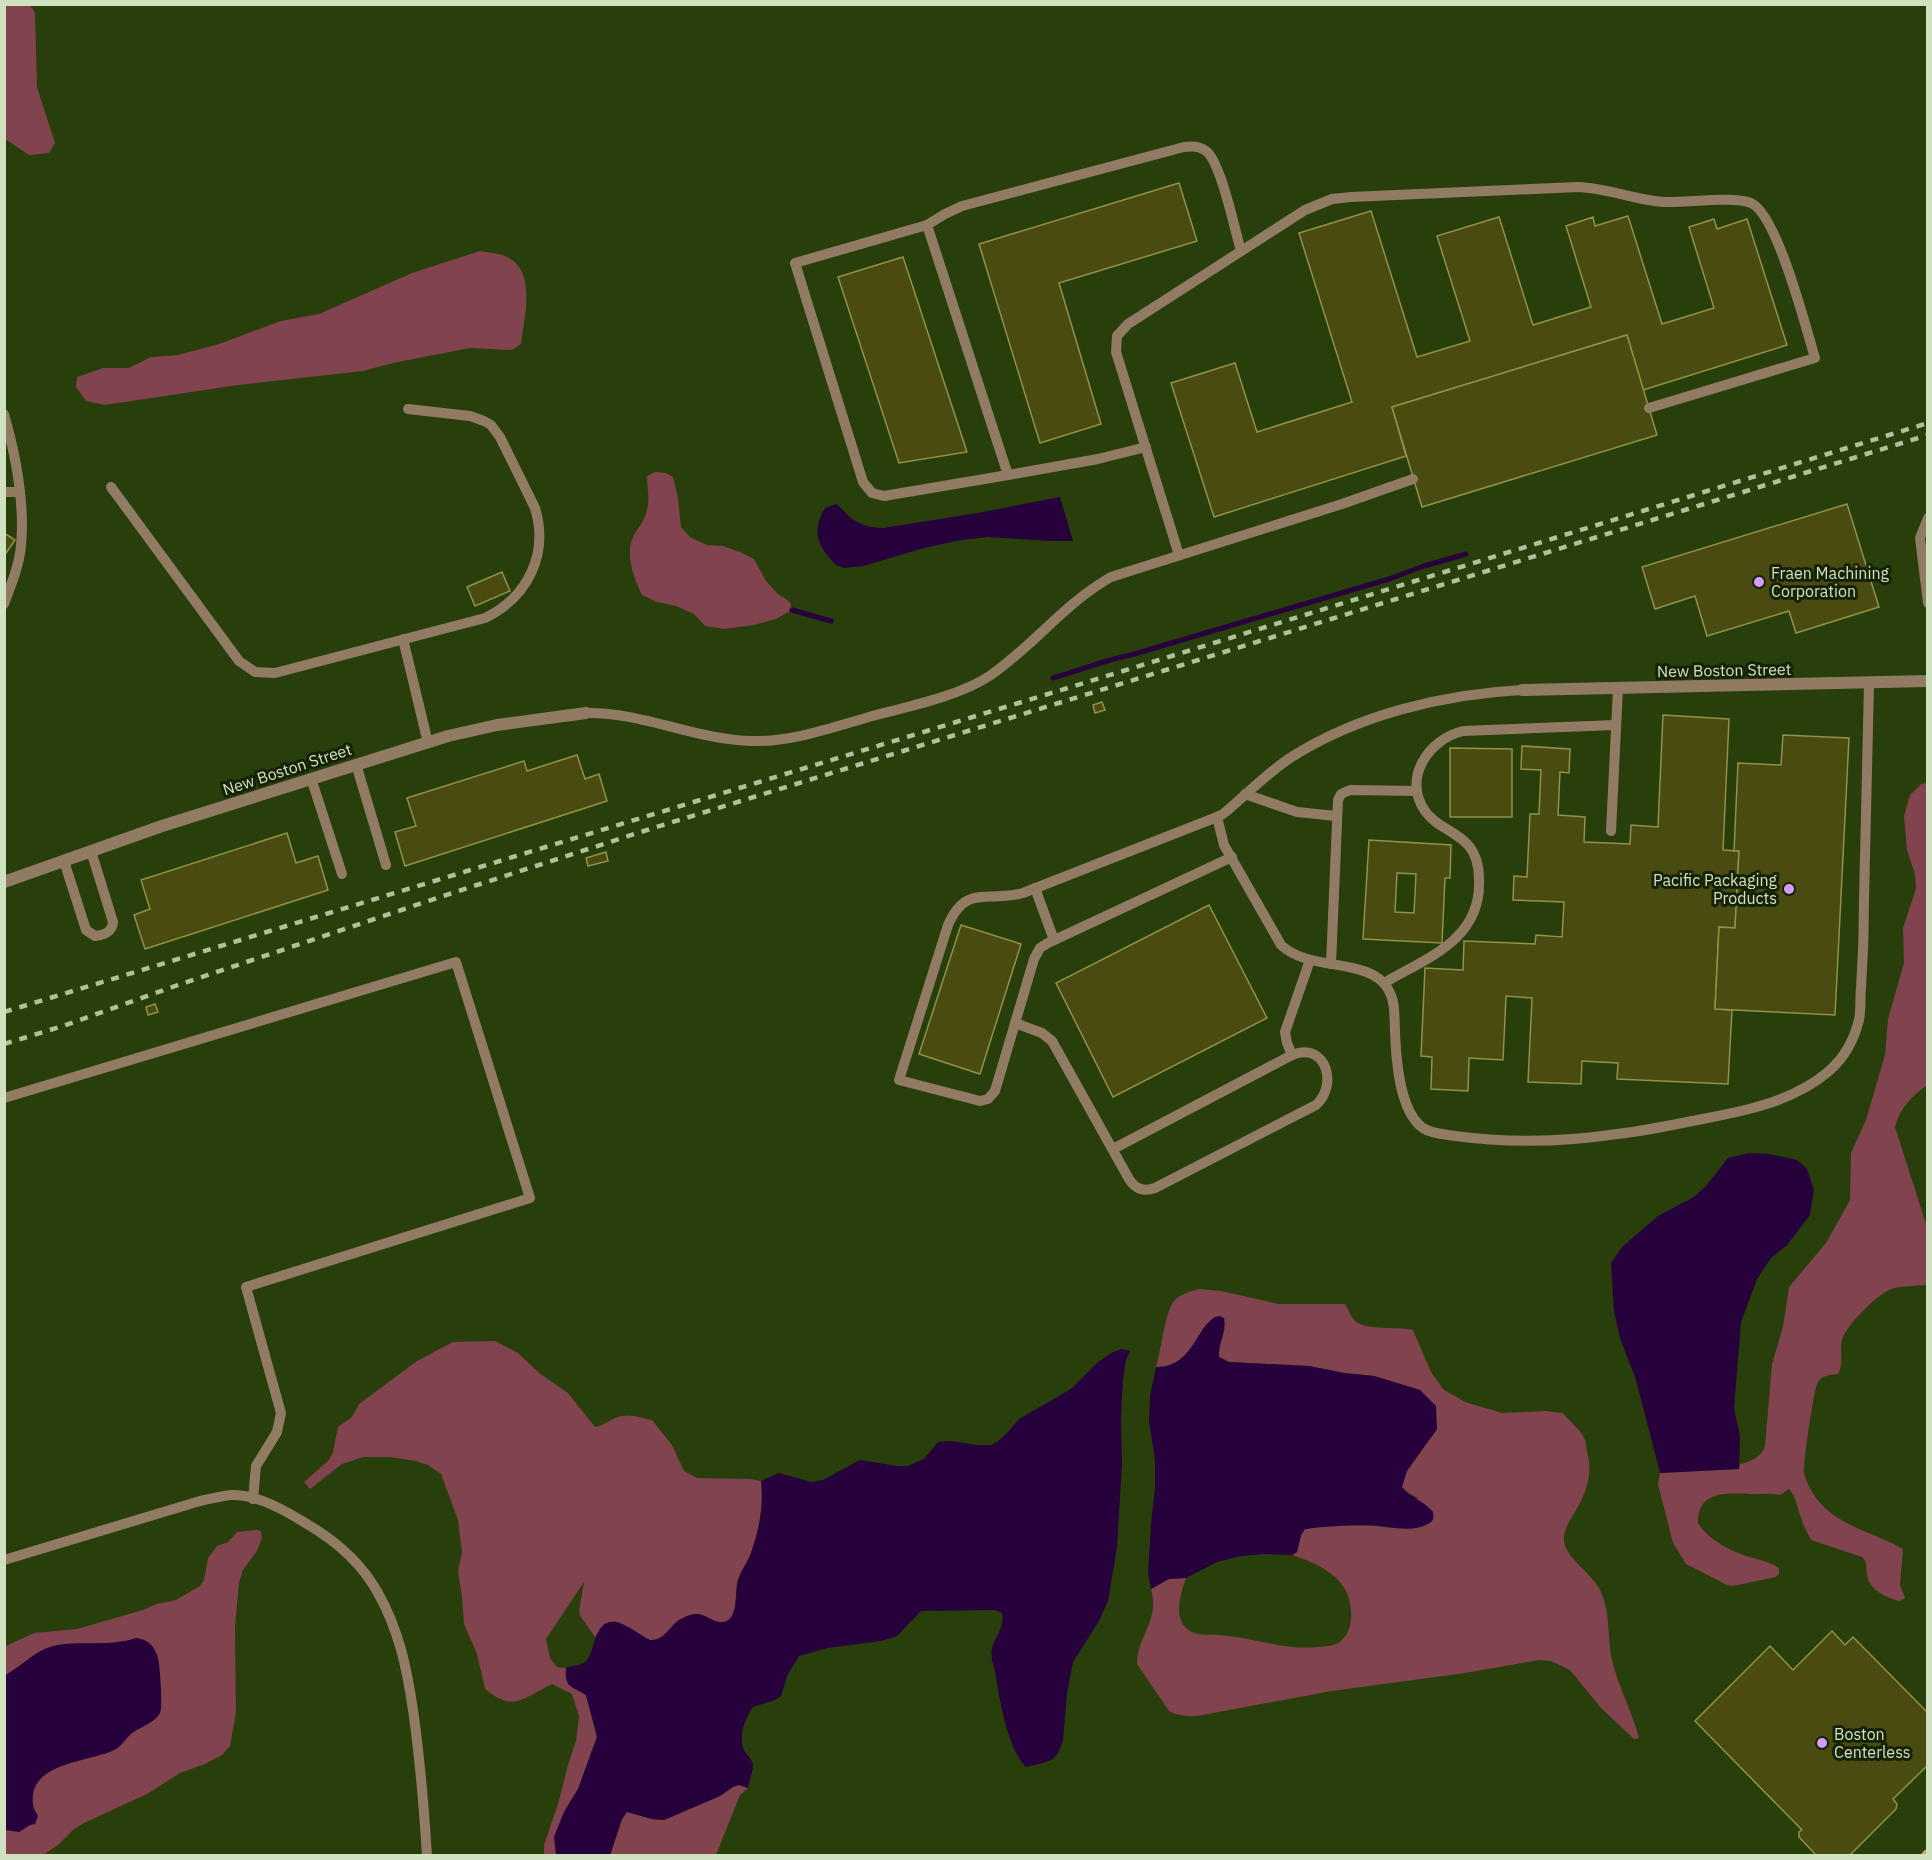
<svg xmlns="http://www.w3.org/2000/svg" width="1932" height="1860" viewBox="0 0 1932 1860" font-family="'IBM Plex Sans',sans-serif">
  <style>
    .green { fill: #81434d }
    .water { fill: #27013b }
    .lines { fill: none; stroke-linecap: round; stroke-linejoin: round }
    .stream { stroke: #27013b; stroke-width: 5 }
    .building { fill: #4a4b10; stroke: #909247; stroke-width: 1.5; fill-rule: evenodd }
    .lane { stroke: #917b63; stroke-width: 10 }
    .street { stroke: #917b63; stroke-width: 12 }
    .secondary { stroke: #c4a17a; stroke-width: 12 }
    .rail { stroke: #aec19c; stroke-width: 4.5; stroke-dasharray: 8 8; stroke-linecap: butt }
    .poi-dot { fill: #d49cfc; stroke: #152207; stroke-width: 2 }
    .labels { text-anchor: middle; dominant-baseline: central; stroke-width: 6; stroke-linejoin: round; paint-order: stroke }
    .poi-label { font-size: 16px; fill: #cfe1bf; stroke: #152207; text-anchor: start }
    .street-label { font-size: 16px; fill: #cfe1bf; stroke: #152207 }
  </style>
  <rect width="100%" height="100%" fill="#283e0b"/>
  <g class="green">
    <polygon points="4,5 30,5 35,13 37,87 55,143 49,153 29,155 5,139"/>
    <path d="M480 251C488 253 500 253 507 257 537 271 524 318 521 344L512 350 470 348 393 363 363 371 238 385 105 405 86 401 76 387 77 377 103 368H129L151 357 178 355 219 344 281 321 319 314 412 273Z"/>
    <path d="M655 472 666 473 673 477 678 498 681 527 691 538 707 545 723 546 740 552 754 559 766 581 778 594 790 602 792 610 776 619 754 625 724 629 705 626 694 614 676 606 657 602 642 595C634 578 624 553 634 535 639 526 644 522 647 510 650 498 647 488 647 476Z"/>
    <path d="M1927 783V1085C1911 1097 1900 1108 1895 1127L1927 1227V1285C1917 1286 1905 1286 1894 1288 1879 1292 1850 1322 1843 1337 1838 1348 1845 1363 1838 1374 1830 1375 1822 1375 1818 1382 1814 1387 1803 1466 1804 1473 1806 1483 1815 1498 1822 1505 1843 1527 1877 1534 1903 1549L1900 1585 1905 1598 1900 1601C1887 1598 1869 1590 1867 1575 1866 1568 1868 1563 1862 1557L1811 1540 1803 1524 1794 1496 1789 1489 1780 1495C1770 1493 1761 1494 1751 1494 1729 1493 1697 1490 1698 1523 1707 1538 1727 1549 1743 1555 1756 1559 1768 1561 1779 1568V1573L1776 1577 1733 1586 1727 1585 1686 1564 1673 1543 1658 1484 1660 1473 1739 1469 1740 1464C1751 1462 1761 1457 1765 1446L1772 1364 1783 1327 1789 1287 1826 1243 1850 1200 1851 1153 1866 1120 1885 1055 1888 1019 1904 963 1903 928 1916 889 1915 874 1907 850 1904 816 1910 795 1921 784Z"/>
    <path d="M1200 1289 1221 1291 1279 1304H1345C1348 1308 1351 1317 1355 1321 1366 1331 1398 1326 1413 1330L1431 1372 1443 1389 1465 1402 1502 1413 1545 1411 1563 1413C1569 1421 1580 1429 1584 1438 1586 1441 1586 1447 1587 1451 1593 1474 1587 1492 1575 1512 1570 1521 1563 1529 1564 1541 1566 1558 1590 1572 1599 1588 1611 1611 1607 1635 1612 1660 1618 1686 1632 1711 1639 1738L1634 1739 1601 1708 1570 1670 1551 1661 1539 1660 1465 1673 1332 1691 1197 1716C1187 1716 1178 1716 1169 1711L1137 1664C1137 1635 1160 1621 1151 1589L1169 1579 1186 1578C1181 1593 1174 1614 1185 1627 1194 1637 1208 1634 1220 1635 1244 1637 1268 1644 1292 1647 1303 1648 1329 1648 1338 1643 1346 1638 1350 1629 1351 1620 1354 1580 1324 1566 1292 1555L1297 1552 1301 1535 1305 1529C1335 1525 1364 1524 1393 1528L1418 1498 1406 1492 1401 1487C1405 1465 1425 1447 1437 1429L1420 1390 1374 1376 1344 1373 1309 1366 1229 1362 1219 1357V1346L1223 1335 1220 1316 1214 1317C1197 1337 1186 1368 1156 1367 1161 1352 1165 1311 1174 1301 1180 1294 1191 1291 1200 1289Z"/>
    <path d="M495 1341 518 1353 539 1373 568 1393 595 1427C605 1426 612 1417 622 1416 631 1414 643 1418 652 1420L672 1445 684 1471 697 1478 750 1479 761 1481C764 1506 759 1530 751 1553 747 1563 740 1572 737 1582 735 1592 738 1610 731 1618 720 1630 708 1614 697 1614 677 1614 672 1637 655 1640 649 1642 643 1636 638 1635 626 1631 614 1629 602 1627L595 1637 581 1617 579 1611 584 1582 546 1639 550 1658 557 1667 566 1668C565 1688 571 1685 586 1695L597 1737 578 1789 564 1812 555 1837 556 1855H544V1845L558 1804 568 1765 576 1741 579 1716 572 1694 552 1684C523 1698 514 1713 485 1689L477 1654 464 1624 462 1597 458 1571 462 1552 458 1520 441 1474 428 1465 416 1461 390 1457H363L342 1464 310 1489 304 1482 329 1460 333 1452 338 1427 352 1417 359 1404 417 1361 453 1342Z"/>
    <polygon points="256,1530 261,1531 262,1538 257,1551 243,1570 239,1582 235,1627 236,1712 230,1746 222,1755 205,1764 180,1773 147,1794 84,1823 73,1830 58,1845 43,1855 5,1855 4,1647 34,1633 77,1629 143,1610 156,1604 176,1600 200,1586 204,1580 208,1558 217,1546 228,1542 237,1532"/>
    <polygon points="739,1785 748,1788 740,1795 716,1855 610,1856 622,1819 627,1812 652,1819 664,1820 720,1796 733,1787"/>
  </g>
  <g class="water">
    <path d="M1060 497 1073 541H1050L988 537 961 540 924 548 863 566 844 568 836 565C818 547 811 532 825 508L836 504C842 508 845 513 851 518 860 525 872 528 883 528L978 513Z"/>
    <polygon points="1750,1153 1769,1154 1797,1160 1807,1169 1814,1190 1810,1215 1787,1245 1771,1258 1757,1279 1741,1322 1734,1408 1740,1436 1739,1469 1660,1473 1636,1380 1620,1338 1614,1311 1611,1263 1622,1247 1658,1216 1694,1197 1706,1186 1728,1158"/>
    <path d="M1220 1316 1224 1318C1227 1332 1218 1343 1219 1357L1229 1362 1309 1366 1344 1373 1374 1376 1420 1390 1436 1406 1437 1429 1407 1471 1402 1487C1410 1497 1424 1501 1433 1512 1434 1518 1433 1522 1428 1524 1409 1534 1387 1525 1367 1525 1346 1525 1326 1526 1305 1529L1301 1535 1297 1552 1292 1555 1264 1554 1241 1556 1217 1562 1186 1578 1169 1579 1151 1589 1148 1574 1151 1524 1155 1488V1459L1149 1422 1150 1396 1156 1367C1196 1368 1196 1320 1220 1316Z"/>
    <path d="M1122 1349 1130 1351 1126 1360 1123 1379 1121 1417 1122 1463 1117 1547 1108 1601 1099 1621 1073 1662 1067 1693 1063 1741 1058 1753 1053 1759 1043 1763 1026 1767C1007 1748 999 1697 995 1671 993 1664 990 1655 992 1648 995 1636 1005 1628 1002 1613L995 1610 921 1611 897 1636 881 1641 827 1648 799 1656 787 1676 781 1696 775 1700 753 1707C745 1719 739 1734 743 1748 745 1754 752 1758 753 1765 753 1771 749 1781 748 1788L739 1785 733 1787 720 1796 664 1820 652 1819 627 1812 622 1819 610 1855H556L554 1837 564 1812 578 1789 597 1737 586 1695C572 1686 564 1688 566 1668 573 1665 582 1666 587 1660 596 1648 594 1618 617 1622 628 1625 640 1635 650 1640 666 1641 670 1623 683 1618 686 1616 693 1614 696 1614 707 1614 715 1626 727 1621 739 1614 734 1590 739 1578 742 1569 748 1562 751 1553 759 1530 764 1506 761 1481L779 1473 811 1482 823 1480 860 1460 897 1466H908L924 1459 938 1442 951 1441 977 1445H991L997 1442 1007 1433 1019 1419 1071 1389 1097 1363 1111 1353Z"/>
    <path d="M136 1638C148 1639 155 1647 158 1658 160 1666 163 1707 160 1713 155 1723 139 1727 131 1734 125 1739 121 1747 114 1750 92 1761 38 1762 33 1794 32 1804 33 1808 38 1816L35 1824 30 1825 19 1832 5 1830V1675C21 1667 34 1651 53 1646 79 1640 110 1647 136 1638Z"/>
  </g>
  <g class="lines">
    <g class="stream">
      <polyline points="792,610 831,621"/>
      <path d="M1053 678C1079 671 1104 660 1131 655L1389 579 1424 566 1466 554"/>
    </g>
  </g>
  <g class="building">
    <polygon points="1179,183 1197,241 1059,283 1101,424 1040,443 979,244"/>
    <polygon points="1371,211 1417,357 1470,341 1437,236 1499,217 1533,325 1591,307 1566,226 1593,217 1595,226 1628,216 1662,324 1714,308 1689,227 1714,219 1717,229 1747,219 1787,345 1643,390 1627,335 1392,407 1406,456 1214,517 1171,383 1235,363 1257,432 1352,402 1299,233"/>
    <polygon points="903,257 967,452 899,463 838,277"/>
    <polygon points="1627,335 1657,435 1422,507 1392,407"/>
    <polygon points="1847,504 1879,607 1796,633 1789,611 1707,636 1695,596 1655,609 1642,567"/>
    <polygon points="4,533 15,540 4,556"/>
    <polygon points="502,572 510,591 475,606 467,587"/>
    <polygon points="1102,702 1105,710 1095,713 1093,705"/>
    <polygon points="1663,715 1729,719 1723,850 1739,851 1735,928 1719,927 1715,1009 1732,1010 1728,1084 1617,1079 1618,1063 1582,1061 1581,1084 1528,1082 1532,998 1506,996 1503,1060 1469,1058 1468,1091 1431,1089 1432,1057 1421,1056 1425,968 1463,970 1464,941 1535,944 1536,935 1562,937 1564,902 1513,900 1514,876 1527,877 1530,814 1539,814 1541,770 1521,769 1522,746 1570,749 1569,773 1560,772 1558,815 1585,817 1584,842 1630,844 1631,825 1658,827"/>
    <polygon points="1783,735 1849,738 1835,1015 1715,1009 1719,927 1735,928 1739,851 1734,851 1738,763 1781,765"/>
    <polygon points="1450,748 1512,749 1512,817 1450,817"/>
    <polygon points="577,755 585,779 599,774 607,801 405,866 395,832 416,826 407,798 524,761 527,771"/>
    <polygon points="287,833 296,863 318,856 328,890 145,949 134,915 150,909 141,880"/>
    <path d="M1369 840 1451 845 1450 878H1445L1442 943 1363 939ZM1397 873 1416 874 1414 913 1395 912Z"/>
    <polygon points="606,852 608,861 588,866 586,858"/>
    <polygon points="1209,905 1267,1018 1113,1097 1056,983"/>
    <polygon points="961,925 1021,944 980,1074 919,1054"/>
    <polygon points="155,1004 158,1012 148,1015 146,1007"/>
    <polygon points="1832,1631 1845,1645 1853,1637 1928,1713 1928,1765 1893,1799 1897,1804 1896,1809 1849,1856 1817,1856 1799,1837 1799,1832 1802,1830 1695,1721 1770,1646 1793,1670"/>
  </g>
  <g class="lines">
    <g class="lane">
      <polyline points="927,225 795,263 863,482 872,493 884,496 1008,475"/>
      <path d="M4 414C16 456 25 502 21 546 19 566 11 585 4 604"/>
      <path d="M1146 447 1098 459 1008 475 927 225 945 214 962 206 1184 147C1191 146 1200 146 1206 151 1221 162 1235 231 1241 251"/>
      <path d="M111 487 239 661 255 672 275 673 485 618C528 597 549 554 535 508L500 437 491 425 484 421 470 416 408 409"/>
      <polyline points="4,492 20,492"/>
      <polyline points="1928,518 1920,538 1928,603"/>
      <path d="M1179 555 1116 352 1117 336 1128 324 1305 210 1332 199 1351 197 1578 187C1607 188 1635 200 1664 202 1686 203 1733 196 1751 203 1777 214 1806 328 1815 358L1649 408"/>
      <polyline points="403,639 428,743"/>
      <path d="M586 713C643 712 696 740 752 741 794 742 836 726 876 715 911 706 962 695 991 675 1034 645 1065 603 1111 577L1342 504 1413 479"/>
      <polyline points="356,764 386,865"/>
      <polyline points="311,778 342,874"/>
      <polyline points="1245,794 1297,812 1336,816"/>
      <path d="M1217 817 1224 845 1281 945C1309 972 1370 957 1388 989 1396 1002 1394 1017 1395 1031 1396 1059 1399 1111 1423 1128 1432 1134 1444 1134 1455 1136 1508 1143 1564 1142 1617 1134 1643 1131 1668 1126 1692 1121 1740 1112 1792 1103 1829 1071 1845 1057 1854 1040 1859 1020 1861 1010 1860 998 1861 988 1863 959 1864 930 1864 901 1866 828 1867 755 1869 683"/>
      <polyline points="1611,831 1618,688"/>
      <path d="M1232 857 1048 943 1040 948 1034 959 995 1091 988 1099 980 1101 899 1080 948 925C966 883 989 903 1023 893L1217 817 1223 814C1246 795 1266 774 1290 758 1357 715 1443 694 1522 690"/>
      <path d="M64 861 86 930 95 936C105 935 112 932 113 922L91 851"/>
      <polyline points="1035,888 1054,940"/>
      <polyline points="1331,964 1338,800 1341,794 1350,790 1417,791"/>
      <path d="M1384 983C1426 958 1482 940 1479 879 1479 868 1476 854 1468 845 1456 831 1436 827 1425 811 1402 778 1429 739 1463 731L1616 725"/>
      <path d="M1015 1023 1042 1033 1052 1041 1129 1179C1135 1189 1144 1192 1155 1188L1316 1105C1338 1086 1327 1041 1292 1055L1113 1149"/>
      <polyline points="1292,1055 1287,1043 1285,1032 1310,960"/>
      <polyline points="4,1098 456,962 530,1198 246,1287 281,1413 277,1432 256,1466 253,1499"/>
      <path d="M4 1560 200 1501C210 1499 221 1496 231 1495 257 1494 286 1511 307 1524 336 1541 362 1564 378 1593 399 1630 407 1669 413 1710 420 1759 424 1807 427 1856"/>
    </g>
    <g class="street">
      <polyline points="1522,690 1928,681"/>
      <polyline points="4,882 162,826 448,736 497,725 586,713"/>
    </g>
    <polyline class="secondary" points="1927,1856 1928,1855"/>
    <g class="rail">
      <polyline points="4,1012 1058,691 1928,423"/>
      <polyline points="4,1044 63,1026 178,985 437,898 650,829 1928,435"/>
    </g>
  </g>
  <g class="poi-dot">
    <circle cx="1759" cy="582" r="6"/>
    <circle cx="1789" cy="889" r="6"/>
    <circle cx="1822" cy="1743" r="6"/>
  </g>
  <g class="labels">
    <g class="poi-label">
      <text x="1771" y="573">Fraen Machining<tspan x="1771" dy="18">Corporation</tspan></text>
      <text x="1777" y="880" text-anchor="end">Pacific Packaging<tspan x="1777" dy="18">Products</tspan></text>
      <text x="1834" y="1734">Boston<tspan x="1834" dy="18">Centerless</tspan></text>
    </g>
    <g class="street-label">
      <text transform="translate(1724 670) rotate(-1)">New Boston Street</text>
      <text transform="translate(287 769) rotate(-18)">New Boston Street</text>
    </g>
  </g>
  <rect width="1932" height="1860" fill="none" stroke="#cfe1bf" stroke-width="12"/>
</svg>
